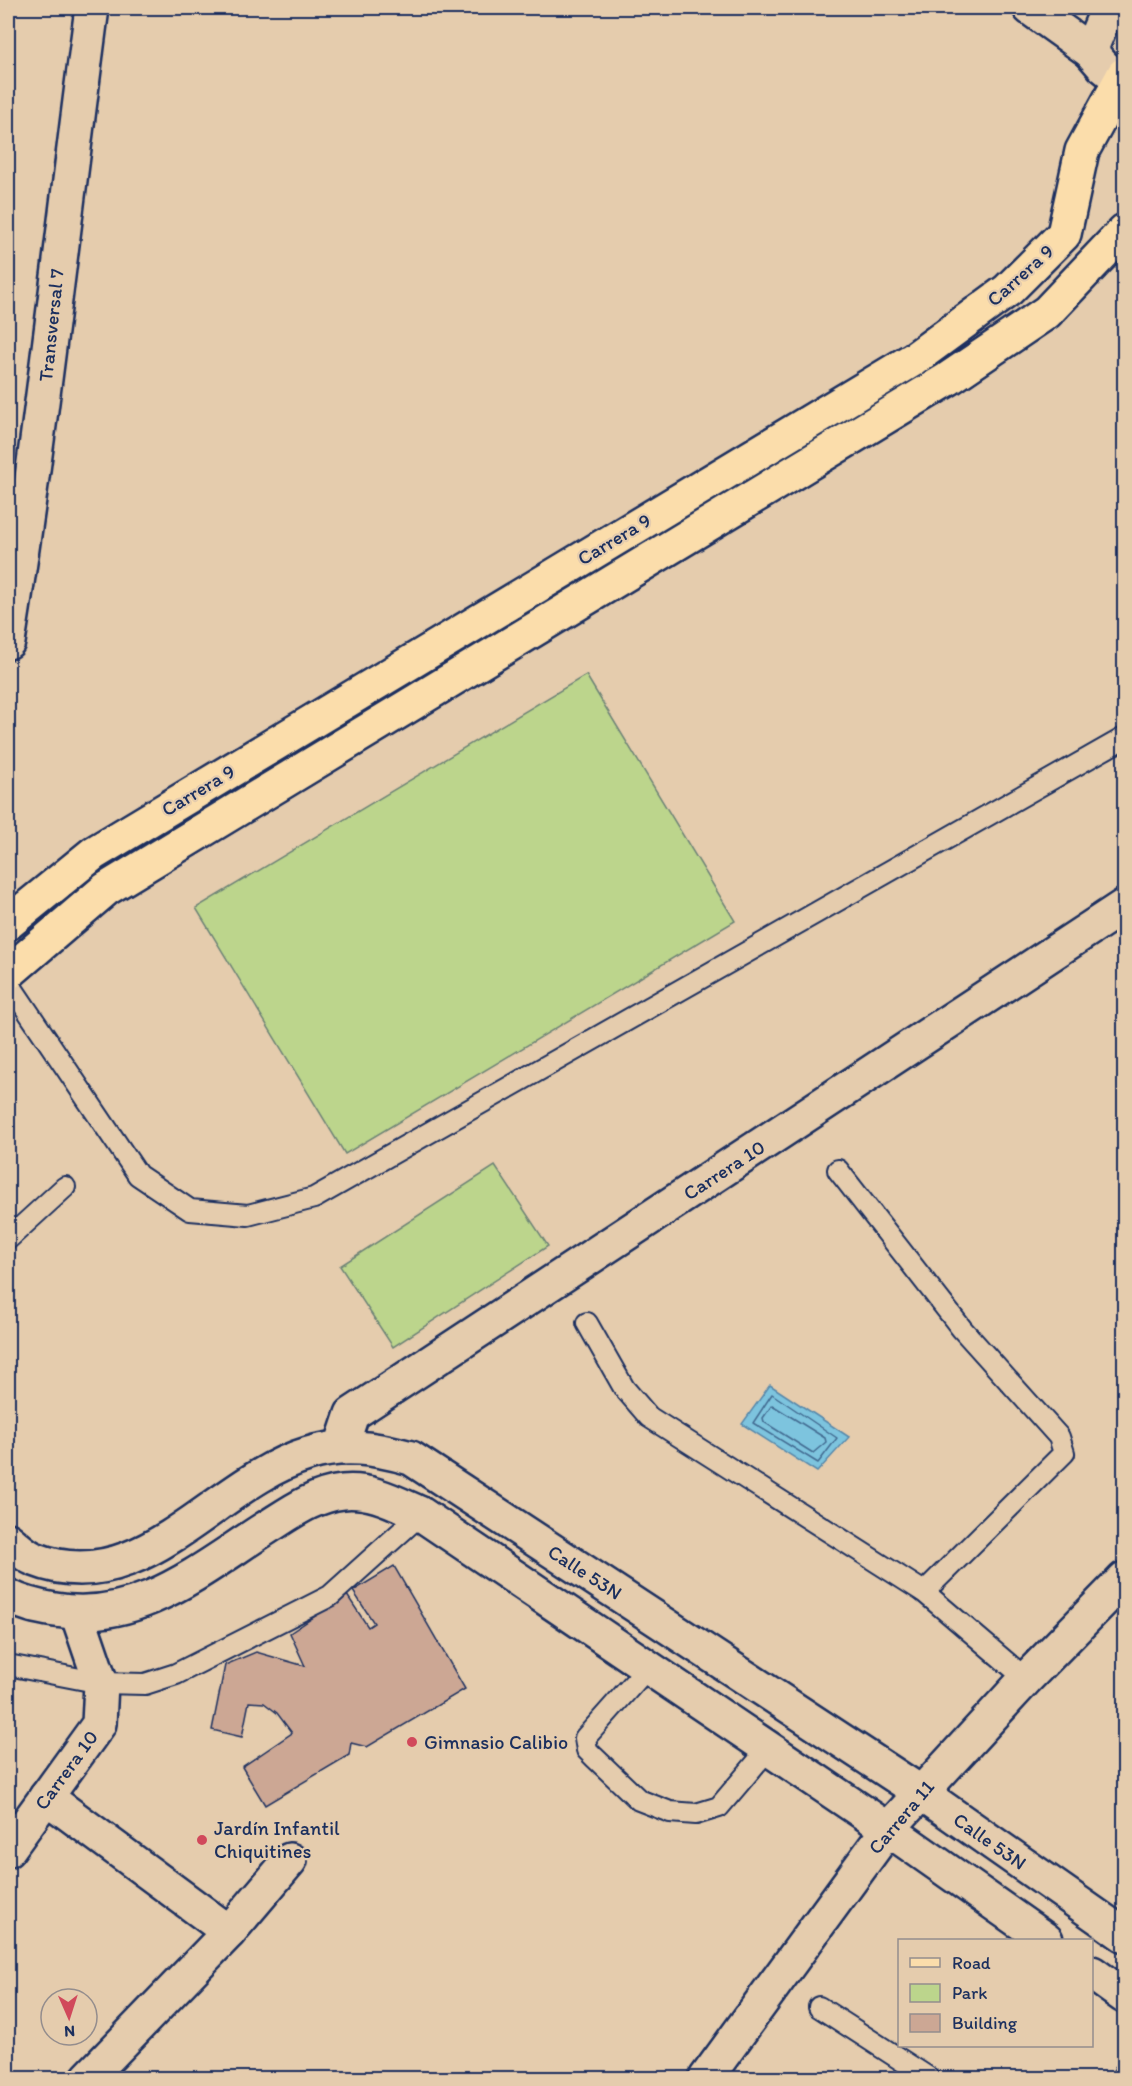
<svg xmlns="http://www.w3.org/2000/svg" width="1132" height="2086" viewBox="0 0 1132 2086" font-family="Itim,sans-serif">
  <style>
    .green { fill: #bcd58c; stroke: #6c8275; stroke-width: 1.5 }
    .water { fill: #7dc4de; stroke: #5688ab; stroke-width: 1.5 }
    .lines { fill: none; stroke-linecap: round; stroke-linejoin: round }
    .shore { stroke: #426b91; stroke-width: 1.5 }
    .building { fill: #cca794; stroke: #1b2f5e; stroke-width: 1.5 }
    .service-casing { stroke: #1b2f5e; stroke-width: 24 }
    .minor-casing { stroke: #1b2f5e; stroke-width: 38 }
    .secondary-casing { stroke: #1b2f5e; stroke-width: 38 }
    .primary-casing { stroke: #1b2f5e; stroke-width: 38 }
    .service { stroke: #e5ccad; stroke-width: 20 }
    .minor { stroke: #e5ccad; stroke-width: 33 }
    .secondary { stroke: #e5ccad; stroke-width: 33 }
    .primary { stroke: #fbddab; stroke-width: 33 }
    .poi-dot { fill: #d1495b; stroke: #e5ccad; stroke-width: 2 }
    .labels { text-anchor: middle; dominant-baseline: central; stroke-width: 4.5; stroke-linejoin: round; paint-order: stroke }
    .street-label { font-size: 20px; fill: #1b2f5e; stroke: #e5ccad }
    .poi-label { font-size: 20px; fill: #1b2f5e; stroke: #e5ccad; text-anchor: start }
  </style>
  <rect width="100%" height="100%" fill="#e5ccad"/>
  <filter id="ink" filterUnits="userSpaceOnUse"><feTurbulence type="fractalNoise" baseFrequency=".0167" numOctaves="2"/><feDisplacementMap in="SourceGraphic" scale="12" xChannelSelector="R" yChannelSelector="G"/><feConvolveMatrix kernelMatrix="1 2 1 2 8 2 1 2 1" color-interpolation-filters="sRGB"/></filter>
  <g filter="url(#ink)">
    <g class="green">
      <polygon points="586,675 735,921 345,1154 196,908"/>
      <polygon points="495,1166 548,1246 393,1347 340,1266"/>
    </g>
    <polygon class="water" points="770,1385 849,1437 817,1472 742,1424"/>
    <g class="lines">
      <g class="shore">
        <polygon points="772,1394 837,1438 818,1463 753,1423"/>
        <polygon points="772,1405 825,1438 826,1442 813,1453 764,1422 763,1418"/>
      </g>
    </g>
    <polygon class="building" points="394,1566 465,1689 367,1747 351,1743 349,1755 265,1805 242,1767 292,1733 277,1713 264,1703 249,1702 242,1737 212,1730 225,1665 256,1652 305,1666 290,1633 347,1595 368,1627 374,1623 353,1591"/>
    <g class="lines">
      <defs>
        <g id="service">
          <polyline points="8,982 138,1175 190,1210 248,1215 314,1198 1124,738"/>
          <polyline points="838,1170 962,1329 1059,1437 1064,1453 924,1592"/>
          <polyline points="8,1239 65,1187"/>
          <polyline points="587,1323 624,1388 649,1417 924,1592 1026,1679"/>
          <polyline points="8,1665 101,1683 145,1684 176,1674 330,1596 421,1514"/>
          <polyline points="649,1666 585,1738 587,1750 594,1757 639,1800 670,1812 696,1814 719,1807 769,1748"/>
          <polyline points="819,2007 929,2078"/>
          <polyline points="1122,2078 1124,2074"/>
        </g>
        <g id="minor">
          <path d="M8 642C41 432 64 219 92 8"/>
          <polyline points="341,1447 352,1414 1124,906"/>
          <path d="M8 1540C16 1546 24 1555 34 1559 142 1602 215 1481 308 1454 344 1443 375 1448 411 1458L920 1792 1124 1935"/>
          <path d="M8 1596C23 1604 37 1607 55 1610 138 1624 200 1570 266 1528 290 1513 314 1495 343 1492 372 1489 396 1503 421 1514L888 1829 1046 1940"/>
          <polyline points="46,1797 229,1932"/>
          <polyline points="8,1850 99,1724 101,1683 77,1613"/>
          <polyline points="1092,1973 1124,1996"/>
          <polyline points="88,2078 229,1932 290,1860"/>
          <polyline points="706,2078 888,1829 1026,1679 1124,1579"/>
        </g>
        <g id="secondary">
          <polyline points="1030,8 1090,51 1103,66 1124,83"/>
          <polyline points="1090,51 1108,8"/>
        </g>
        <g id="primary">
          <polyline points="8,923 94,853 914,359 1008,290 1064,234 1082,151 1124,74"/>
          <polyline points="8,973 106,889 948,379 1047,312 1124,231"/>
        </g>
      </defs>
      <use href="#service" class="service-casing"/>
      <use href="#minor" class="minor-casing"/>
      <use href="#secondary" class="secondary-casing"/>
      <use href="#primary" class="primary-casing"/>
      <use href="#service" class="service"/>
      <use href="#minor" class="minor"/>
      <use href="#secondary" class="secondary"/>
      <use href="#primary" class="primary"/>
    </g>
  </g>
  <g class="poi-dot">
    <circle cx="412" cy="1742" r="6"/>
    <circle cx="202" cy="1840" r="6"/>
  </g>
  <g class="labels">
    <g class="street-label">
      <text transform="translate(1020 275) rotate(-42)">Carrera 9</text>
      <text transform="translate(51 325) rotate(-84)">Transversal 7</text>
      <text transform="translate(614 539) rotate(-31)">Carrera 9</text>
      <text transform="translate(198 790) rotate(-31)">Carrera 9</text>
      <text transform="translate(724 1170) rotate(-33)">Carrera 10</text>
      <text transform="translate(585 1572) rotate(33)">Calle 53N</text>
      <text transform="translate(66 1770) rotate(-54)">Carrera 10</text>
      <text transform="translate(901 1817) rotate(-50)">Carrera 11</text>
      <text transform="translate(990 1841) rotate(35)">Calle 53N</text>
    </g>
    <g class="poi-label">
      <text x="424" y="1742">Gimnasio Calibio</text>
      <text x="214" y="1828">Jardín Infantil<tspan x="214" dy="23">Chiquitines</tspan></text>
    </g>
  </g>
  <rect width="1132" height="2086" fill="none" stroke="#e5ccad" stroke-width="30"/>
  <rect x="15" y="15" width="1102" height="2056" fill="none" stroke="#1b2f5e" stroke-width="2" filter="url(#ink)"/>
  <rect x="898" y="1939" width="195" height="108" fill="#e5ccad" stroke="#948d8d" stroke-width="1.5"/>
  <rect x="910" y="1958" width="30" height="9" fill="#fbddab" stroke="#948d8d" stroke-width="1.5"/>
  <text x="952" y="1969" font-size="18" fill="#1b2f5e">Road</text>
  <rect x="910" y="1984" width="30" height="18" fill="#bcd58c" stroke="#948d8d" stroke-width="1.5"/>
  <text x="952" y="1999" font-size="18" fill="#1b2f5e">Park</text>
  <rect x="910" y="2014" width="30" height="18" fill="#cca794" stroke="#948d8d" stroke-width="1.5"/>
  <text x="952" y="2029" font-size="18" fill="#1b2f5e">Building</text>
  <g transform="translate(69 2017) rotate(177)"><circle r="28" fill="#e5ccad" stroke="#948d8d" stroke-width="1.5"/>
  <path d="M0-4.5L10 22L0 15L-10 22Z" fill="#d1495b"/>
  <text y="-9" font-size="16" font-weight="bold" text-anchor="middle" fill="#1b2f5e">N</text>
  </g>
</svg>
